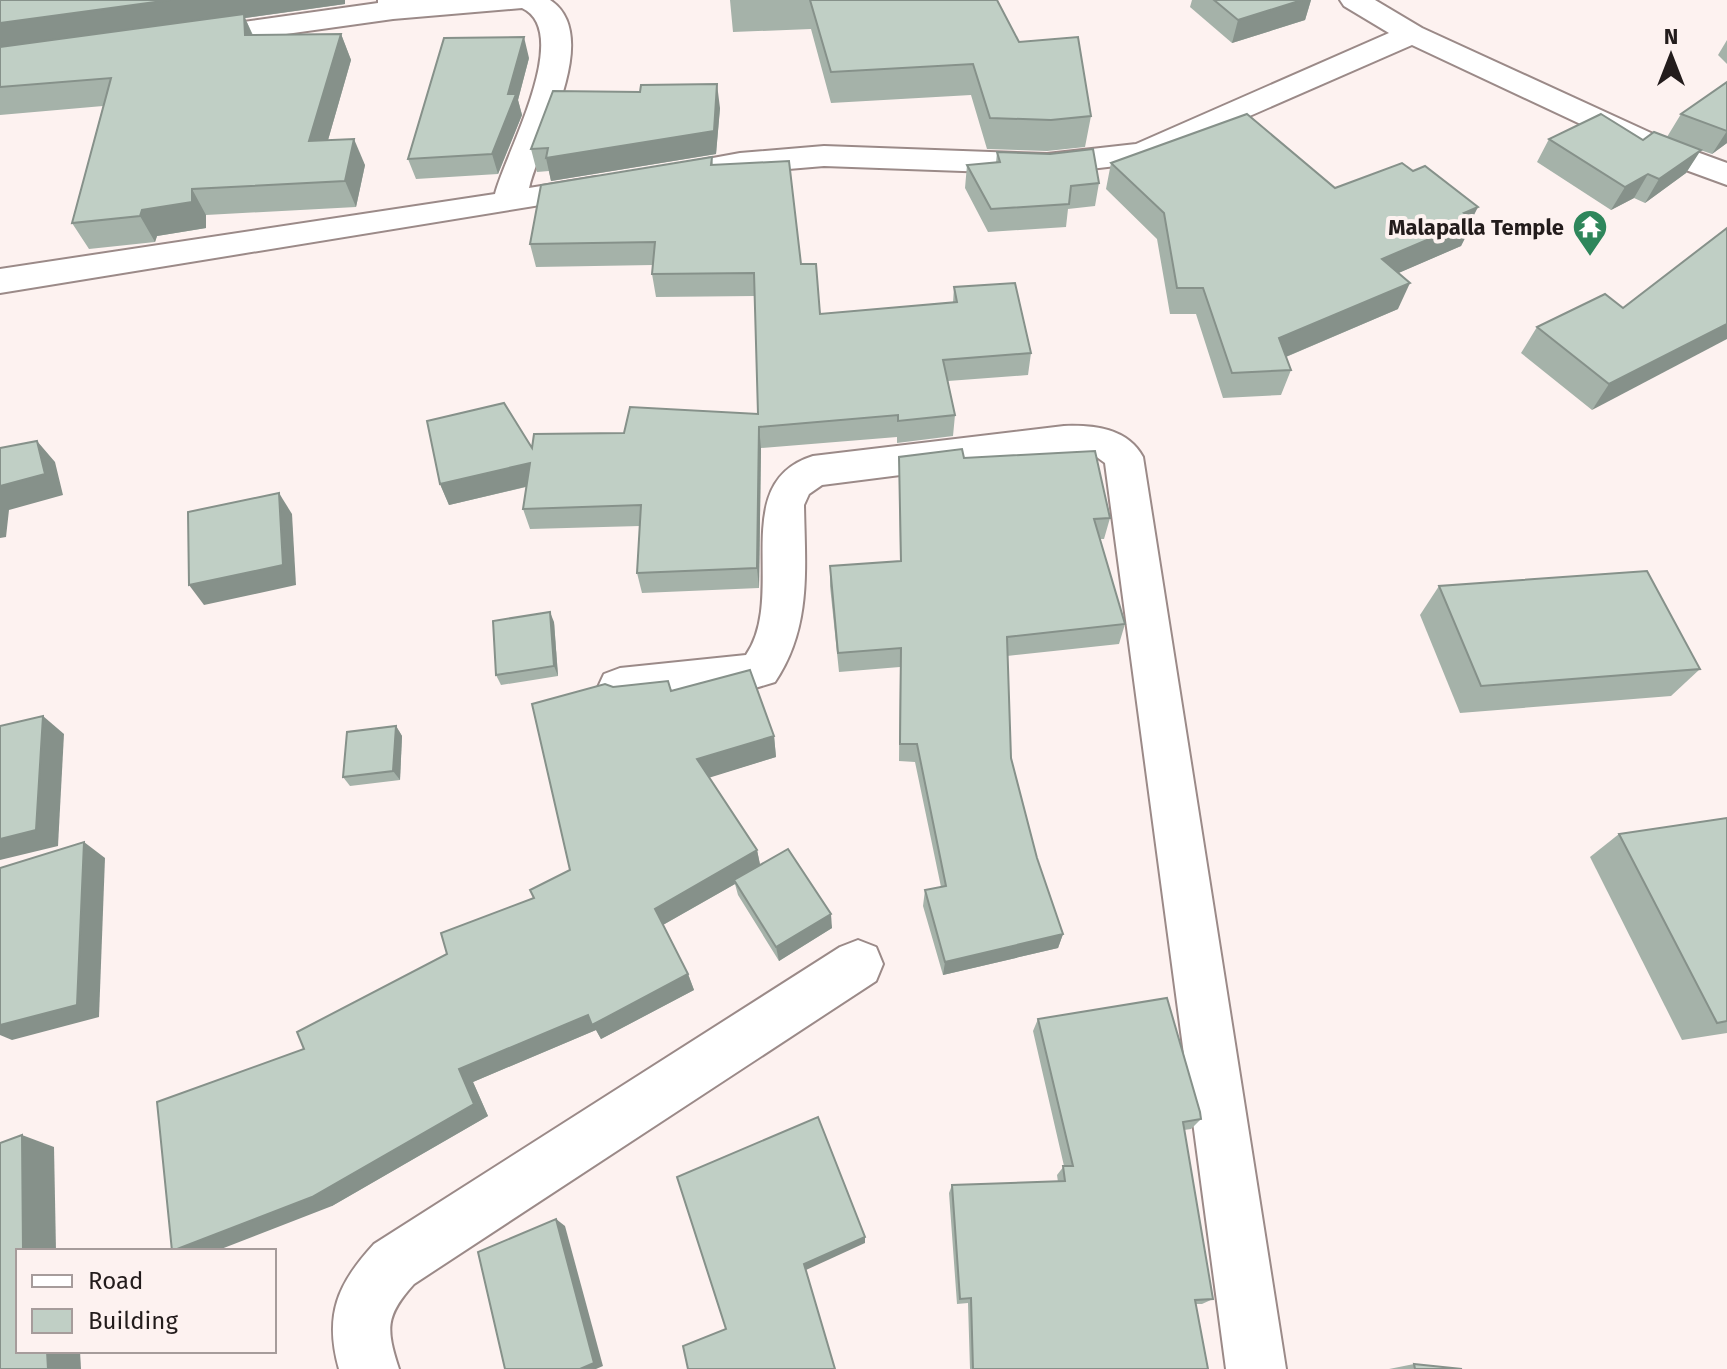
<svg xmlns="http://www.w3.org/2000/svg" width="1727" height="1369" viewBox="0 0 1727 1369" font-family="'Fira Sans',sans-serif">
  <style>
    .lines { fill: none; stroke-linecap: round; stroke-linejoin: round }
    .minor-casing { stroke: #9b8a88; stroke-width: 4 }
    .minor { fill: #fff; fill-rule: evenodd }
    .wall { fill: #a5b2a9 }
    .shaded-wall { fill: #86918a }
    .building { fill: #c0cfc5; stroke: #86918a; stroke-width: 2 }
    .labels { text-anchor: middle; dominant-baseline: central; stroke-width: 8; stroke-linejoin: round; paint-order: stroke }
    .far-poi-label { font-size: 22px; font-weight: bold; fill: #231c1c; stroke: #fdf2f0; text-anchor: end }
  </style>
  <rect width="100%" height="100%" fill="#fdf2f0"/>
  <g class="lines">
    <defs>
      <g id="minor">
        <path d="M378 0H550C604 35 539 143 529 188L596 177 608 180 612 187 608 194 0 293V269L495 194C505 154 574 32 522 8L393 19 193 47 183 44 178 38 183 32 193 29 378 3Z"/>
        <polygon points="1340,0 1375,0 1422,28 1675,144 1727,163 1727,185 1653,158 1412,45 1142,163 1047,174 824,166 740,173 676,184 664,181 660,174 664,167 740,153 824,146 1047,154 1136,144 1389,33 1344,6"/>
        <path d="M1064 426C1094 425 1127 428 1143 457L1286 1369H1226L1105 463 1094 455 1064 454 822 485 809 494 804 505C805 568 812 627 775 682L742 692 620 706 604 700 598 687 604 674 620 668 746 655C788 594 726 483 813 456Z"/>
        <path d="M858 940 876 947 883 964 876 981 414 1284C385 1316 386 1329 399 1369H339C324 1316 337 1284 374 1244L840 947Z"/>
      </g>
    </defs>
    <use href="#minor" class="minor-casing"/>
    <use href="#minor" class="minor"/>
  </g>
  <g class="wall">
    <polygon points="0,0 345,4 245,18 253,35 341,34 351,60 328,140 365,165 356,207 206,215 206,228 157,236 155,242 89,249 72,223 103,106 0,115"/>
    <polygon points="730,0 997,0 1019,42 1091,116 1085,147 1047,151 987,149 971,95 831,103 811,29 733,32"/>
    <polygon points="1192,0 1311,0 1305,20 1232,43 1190,7"/>
    <polygon points="1727,40 1727,64 1718,55"/>
    <polygon points="529,58 518,100 522,115 498,174 416,179 408,159"/>
    <polygon points="1727,82 1727,143 1712,154 1700,150 1686,173 1645,203 1634,198 1611,210 1537,162 1549,139 1643,140 1667,137 1681,114"/>
    <polygon points="720,108 716,154 551,181 549,171 537,172 531,149"/>
    <polygon points="997,152 1099,183 1095,206 1068,209 1066,227 988,232 965,188 967,165 996,163"/>
    <polygon points="712,157 713,165 801,264 820,314 953,303 954,287 1031,353 1028,375 948,381 955,415 953,436 897,443 897,437 761,448 759,588 642,593 637,573 640,526 530,529 523,509 526,487 449,505 440,484 532,448 624,433 758,414 755,296 656,297 652,274 653,265 536,267 530,244"/>
    <polygon points="1111,163 1335,188 1474,220 1461,246 1398,273 1398,309 1286,357 1291,370 1281,395 1223,398 1196,314 1170,314 1157,239 1106,189"/>
    <polygon points="1727,228 1592,410 1521,353 1537,327 1623,308"/>
    <polygon points="899,457 964,458 1110,518 1104,539 1100,539 1125,624 1119,644 1007,656 1011,758 1037,858 1063,934 1058,948 943,975 923,906 925,890 941,887 915,762 899,761 900,667 839,672 830,586 830,566 900,561"/>
    <polygon points="1439,586 1700,669 1671,696 1460,713 1420,615"/>
    <polygon points="554,622 558,676 501,685 496,675"/>
    <polygon points="613,687 671,691 774,736 776,757 709,777 757,850 760,865 832,928 779,961 738,895 735,884 663,925 688,974 694,990 601,1039 596,1030 473,1082 488,1116 332,1206 304,1049 534,898 570,870"/>
    <polygon points="396,726 402,736 400,780 350,786 343,777"/>
    <polygon points="1727,818 1727,1033 1682,1040 1590,857 1619,834"/>
    <polygon points="1038,1019 1201,1119 1191,1129 1184,1130 1213,1299 1202,1304 1195,1304 1208,1369 970,1369 968,1303 957,1304 949,1193 952,1185 1058,1182 1057,1175 1064,1166 1033,1031"/>
    <polygon points="1414,1364 1462,1369 1389,1369"/>
  </g>
  <g class="shaded-wall">
    <polygon points="170,0 345,0 345,4 245,18 255,41 0,52 0,23"/>
    <polygon points="1302,0 1311,0 1305,20 1232,43 1238,20"/>
    <polygon points="341,34 351,60 320,168 309,141"/>
    <polygon points="524,37 529,58 518,100 522,115 498,174 492,154"/>
    <polygon points="717,84 720,108 716,154 551,181 546,158"/>
    <polygon points="1727,131 1727,143 1712,154"/>
    <polygon points="354,139 365,165 356,207 345,181"/>
    <polygon points="1701,150 1686,173 1645,203 1659,179"/>
    <polygon points="1648,174 1634,198 1611,210 1625,187"/>
    <polygon points="192,189 206,215 206,228 157,236 155,242 140,216 142,210"/>
    <polygon points="1478,207 1471,221 1474,220 1461,246 1371,285 1382,259 1464,213"/>
    <polygon points="1410,283 1398,309 1269,364 1279,338"/>
    <polygon points="1727,324 1727,339 1592,410 1609,384"/>
    <polygon points="759,427 761,448 759,588 757,568"/>
    <polygon points="37,441 55,462 63,495 9,510 6,537 0,538 0,486"/>
    <polygon points="530,463 537,484 449,505 440,484"/>
    <polygon points="279,493 292,514 296,585 204,605 189,585"/>
    <polygon points="550,612 554,622 558,676 554,666"/>
    <polygon points="43,716 64,734 58,846 0,860 0,839"/>
    <polygon points="396,726 402,736 400,780 393,771"/>
    <polygon points="774,736 776,757 702,780 697,759"/>
    <polygon points="84,842 105,858 99,1017 12,1040 0,1035 0,1025"/>
    <polygon points="757,850 761,869 734,880 735,884 661,926 655,909"/>
    <polygon points="831,914 832,928 779,961 776,947"/>
    <polygon points="1063,934 1058,948 943,975 945,962"/>
    <polygon points="688,974 694,990 601,1039 596,1030 473,1082 488,1116 332,1206 216,1251 172,1251 459,1069"/>
    <polygon points="22,1135 54,1147 56,1251 23,1251"/>
    <polygon points="556,1219 565,1226 603,1366 596,1369 580,1369"/>
    <polygon points="865,1237 865,1243 806,1270 804,1264"/>
    <polygon points="47,1351 80,1351 81,1369 48,1369"/>
  </g>
  <g class="building">
    <polygon points="0,0 170,0 0,23"/>
    <polygon points="810,0 997,0 1019,42 1078,37 1091,116 1051,120 990,118 973,64 831,72"/>
    <polygon points="1214,0 1302,0 1238,20"/>
    <polygon points="244,14 245,35 341,34 309,141 354,139 345,181 192,189 192,202 142,210 140,216 72,223 111,78 0,87 0,47"/>
    <polygon points="524,37 508,94 516,94 492,154 408,159 444,38"/>
    <polygon points="1727,82 1727,131 1681,114"/>
    <polygon points="717,84 714,131 546,158 548,148 531,149 553,91 640,92 641,85"/>
    <polygon points="1247,114 1335,188 1402,163 1413,171 1425,166 1478,207 1464,213 1474,220 1382,259 1410,283 1279,338 1291,370 1232,373 1203,288 1177,288 1164,213 1111,163"/>
    <polygon points="1601,114 1643,140 1654,132 1701,150 1659,179 1648,174 1625,187 1549,139"/>
    <polygon points="1093,149 1099,183 1071,186 1069,204 991,209 967,165 1000,162 997,152 1050,154"/>
    <polygon points="712,157 711,165 789,161 801,264 816,264 820,314 957,302 954,287 1015,283 1031,353 943,360 955,415 898,421 898,415 759,427 757,568 637,573 641,505 523,509 530,463 440,484 427,421 504,403 532,448 534,434 624,433 630,407 758,414 754,273 652,274 655,242 530,244 541,185"/>
    <polygon points="1727,228 1727,324 1609,384 1537,327 1605,294 1623,308"/>
    <polygon points="37,441 45,474 0,486 0,448"/>
    <polygon points="962,449 964,458 1095,451 1110,518 1094,519 1125,624 1007,637 1011,758 1037,858 1063,934 945,962 925,890 946,886 917,744 900,744 901,648 838,653 830,566 901,561 899,457"/>
    <polygon points="279,493 283,565 189,585 188,512"/>
    <polygon points="1647,571 1700,669 1481,686 1439,586"/>
    <polygon points="550,612 554,666 496,675 493,621"/>
    <polygon points="750,670 774,736 697,759 757,850 655,909 688,974 592,1025 588,1015 459,1069 474,1104 312,1197 172,1251 157,1102 304,1049 297,1032 447,954 441,933 534,898 530,890 570,870 532,704 605,684 613,687 668,681 671,691"/>
    <polygon points="43,716 36,830 0,839 0,726"/>
    <polygon points="396,726 393,771 343,777 347,732"/>
    <polygon points="1727,818 1727,1021 1717,1023 1619,834"/>
    <polygon points="84,842 77,1005 0,1025 0,868"/>
    <polygon points="788,849 831,914 776,947 734,880"/>
    <polygon points="1167,998 1200,1112 1201,1119 1183,1122 1213,1299 1195,1300 1208,1369 973,1369 971,1298 960,1299 952,1185 1065,1181 1063,1166 1073,1166 1038,1019"/>
    <polygon points="818,1117 865,1237 804,1264 835,1369 688,1369 683,1346 726,1329 677,1177"/>
    <polygon points="22,1135 23,1251 18,1251 18,1351 47,1351 48,1369 0,1369 0,1143"/>
    <polygon points="556,1219 594,1363 580,1369 505,1369 478,1252"/>
    <polygon points="1414,1364 1462,1369 1415,1369"/>
  </g>
  <defs>
    <symbol id="temple-pin" viewBox="-11 -11 22 30"><path d="M0 17L-7.5 6A9.5 9.5 0 1 1 7.5 6Z" fill="#2e865b" stroke="#fdf2f0"/><path d="M0-6L5-2H3V0L6.5 2.5H4V6H1.5V3h-3V6H-4V2.5H-6.5L-3 0V-2H-5Z" fill="#fff"/></symbol>
  </defs>
  <g fill-rule="evenodd">
    <use href="#temple-pin" x="1570" y="207" width="40" height="54"/>
  </g>
  <g class="labels">
    <g class="far-poi-label">
      <text x="1564" y="227">Malapalla Temple</text>
    </g>
  </g>
  <rect x="16" y="1249" width="260" height="104" fill="#fdf2f0" stroke="#a69c9b" stroke-width="2"/>
  <rect x="32" y="1275" width="40" height="12" fill="#ffffff" stroke="#a69c9b" stroke-width="2"/>
  <text x="88" y="1289" font-size="24" fill="#231c1c">Road</text>
  <rect x="32" y="1309" width="40" height="24" fill="#c0cfc5" stroke="#a69c9b" stroke-width="2"/>
  <text x="88" y="1329" font-size="24" fill="#231c1c">Building</text>
  <g transform="translate(1671 56)" stroke="#fdf2f0" stroke-width="6" paint-order="stroke">
  <path d="M0-6L14 30L0 20L-14 30Z" fill="#231c1c"/>
  <text y="-12" font-size="22" font-weight="bold" text-anchor="middle" fill="#231c1c">N</text>
  </g>
</svg>
